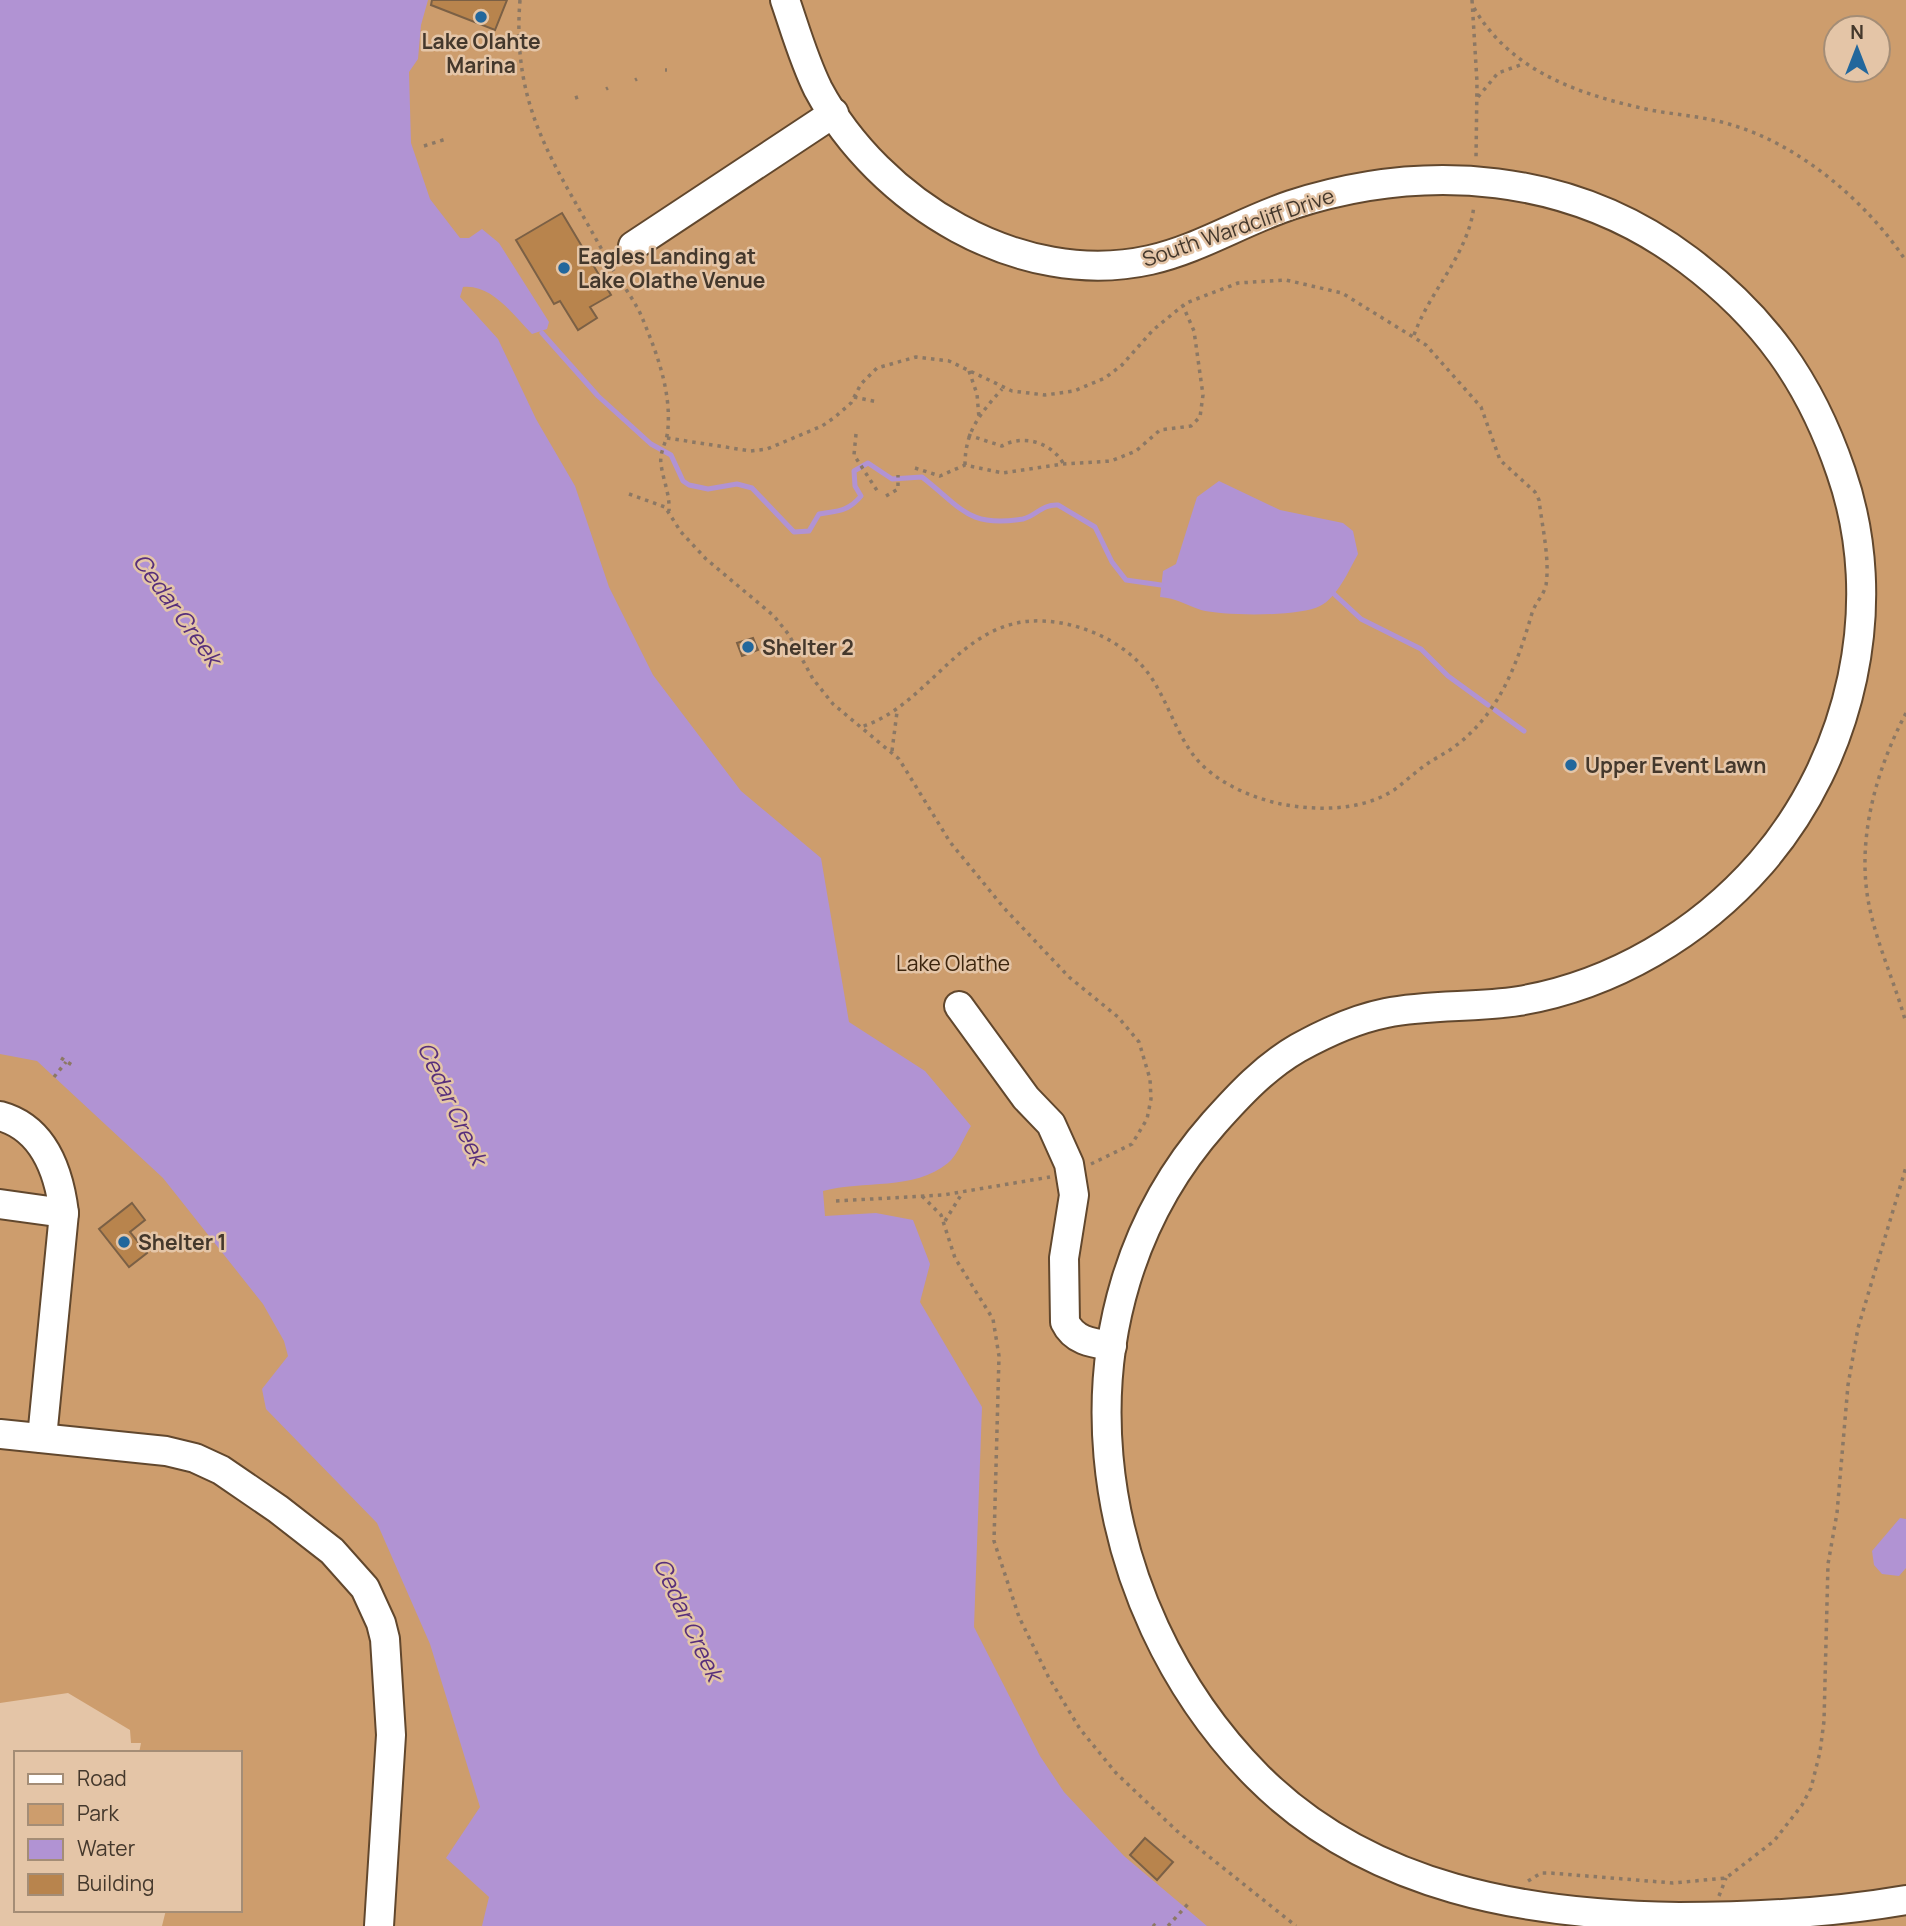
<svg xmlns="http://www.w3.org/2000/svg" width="1906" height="1926" viewBox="0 0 1906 1926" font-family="Manrope,sans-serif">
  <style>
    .green { fill: #cd9d6d; fill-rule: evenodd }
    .water { fill: #b193d3 }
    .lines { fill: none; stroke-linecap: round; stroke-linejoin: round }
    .stream { stroke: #b193d3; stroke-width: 5 }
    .building { fill: #b8844d; stroke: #7b6045; stroke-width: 2 }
    .minor-casing { stroke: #61472d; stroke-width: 32 }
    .path { stroke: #8c7864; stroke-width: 3.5; stroke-dasharray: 3.5 5; stroke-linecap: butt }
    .minor { stroke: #fff; stroke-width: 28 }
    .poi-dot { fill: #22679c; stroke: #e4c5a7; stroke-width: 2.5 }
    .labels { text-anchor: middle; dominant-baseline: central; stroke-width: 5; stroke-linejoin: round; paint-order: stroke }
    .poi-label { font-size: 21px; font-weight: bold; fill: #44382c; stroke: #e4c5a7; text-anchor: start }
    .street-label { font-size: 21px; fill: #44382c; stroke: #e4c5a7 }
    .park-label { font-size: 21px; fill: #3c250d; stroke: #e4c5a7 }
    .water-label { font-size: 23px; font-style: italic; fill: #572f7b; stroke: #e4c5a7 }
  </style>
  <rect width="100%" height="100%" fill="#e4c5a7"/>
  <path class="green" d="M0 0H1906V1926H162L166 1910H240V1753H139L141 1743H131L130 1730 68 1693 0 1703ZM1836 28H1878V70H1836Z"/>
  <g class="water">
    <path d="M0 0H428L421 25 418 59 409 72 411 143 430 199 460 238H469L482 229 499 243 549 322 547 329 532 334C513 315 492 284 463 287L460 297 498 339 536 419 575 486 609 587 653 675 741 791 821 858 849 1022 925 1071 971 1126C964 1136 958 1155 948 1163 914 1191 863 1180 823 1191L825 1216 876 1213 913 1220 930 1264 920 1302 982 1407 974 1627 1040 1756 1064 1792 1124 1856 1207 1926H482L489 1897 446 1858 480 1807 430 1644 377 1523 266 1409 262 1389 288 1356 284 1341 263 1304 163 1178 37 1061 0 1054Z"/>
    <path d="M1219 481 1280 510 1343 523 1353 531 1358 554C1349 570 1337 598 1320 606 1299 617 1223 616 1201 610 1186 605 1176 598 1160 597L1163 571 1176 564 1197 497Z"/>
    <polygon points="1900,1518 1906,1519 1906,1568 1899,1576 1882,1574 1874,1565 1872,1551"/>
  </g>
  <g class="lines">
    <g class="stream">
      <path d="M542 333 598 396 651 444 671 455 683 481 689 485 708 489 737 484 752 488 794 532 809 531 819 514C836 511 848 512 861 496L855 486 854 471 868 463 892 479 922 477C962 508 968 528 1023 519 1036 516 1042 504 1058 505L1095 527 1112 562 1126 580 1161 585"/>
      <polyline points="1333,593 1361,619 1421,649 1448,676 1488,705"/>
      <polyline points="1495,710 1524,731"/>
    </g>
  </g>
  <g class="building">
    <polygon points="432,0 507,0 495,30 431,5"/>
    <polygon points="562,213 611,295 590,307 597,318 578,330 560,301 554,304 516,240"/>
    <polygon points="753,638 758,650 742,656 737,643"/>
    <polygon points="132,1203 145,1220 130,1232 147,1253 129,1267 99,1229"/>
    <polygon points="1145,1838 1173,1862 1157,1880 1130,1855"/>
  </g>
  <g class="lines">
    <defs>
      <g id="minor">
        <path d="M785 0C795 29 804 61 818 89 879 203 1020 289 1150 260 1199 249 1243 221 1291 205 1427 161 1572 173 1688 260 1764 317 1810 381 1841 472 1887 604 1852 758 1761 863 1699 934 1613 985 1519 1001 1475 1008 1430 1004 1386 1013 1356 1019 1325 1033 1298 1048 1265 1067 1239 1095 1214 1123 1046 1313 1086 1604 1258 1777 1370 1889 1528 1915 1679 1917 1755 1917 1831 1913 1906 1900"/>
        <polyline points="633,246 834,113"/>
        <path d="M959 1006 1026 1098 1051 1124 1069 1164 1074 1195 1064 1258 1065 1322C1074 1341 1092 1343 1112 1346"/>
        <path d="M0 1116C44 1128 59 1172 64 1213L0 1204"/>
        <polyline points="0,1434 166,1451 195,1458 221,1470 278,1509 332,1551 365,1588 381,1623 385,1639 391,1735 379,1926"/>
        <polyline points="42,1438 64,1213"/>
      </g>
    </defs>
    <use href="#minor" class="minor-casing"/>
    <g class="path">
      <path d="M520 0C511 113 558 167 608 261 618 279 632 296 641 315 656 351 671 389 668 428 668 440 659 452 661 464 663 480 670 494 669 511"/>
      <polyline points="1472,0 1477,82 1476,159"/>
      <path d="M1474 8C1509 68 1572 92 1637 107 1668 115 1701 115 1732 125 1800 145 1867 202 1906 261"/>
      <polyline points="665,70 667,70"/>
      <polyline points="635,80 637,79"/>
      <polyline points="606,89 608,88"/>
      <polyline points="1478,97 1498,73 1523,64"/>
      <polyline points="575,98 578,97"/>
      <polyline points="424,146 446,139"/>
      <path d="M1414 335C1430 290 1469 254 1474 205"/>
      <polyline points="969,371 977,394 979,418"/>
      <polyline points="854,397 878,402"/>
      <polyline points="856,434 854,455 878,492"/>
      <path d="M968 435 1002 446C1022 434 1051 442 1063 463"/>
      <path d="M667 438 751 451 767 449 822 426 835 417 851 403 861 384 877 368 916 357 949 361 1012 391 1045 395 1074 391 1105 378 1122 365 1153 330 1186 303 1238 283 1286 280 1342 293 1426 345 1481 407 1500 460 1535 492 1539 500C1542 526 1550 559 1546 585 1544 595 1535 603 1532 613 1517 665 1499 714 1454 747 1445 754 1435 758 1427 764 1415 772 1405 782 1394 790 1362 811 1317 811 1281 804 1253 798 1222 785 1201 764 1180 742 1172 713 1157 687 1136 647 1087 623 1043 621 961 617 931 705 861 727"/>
      <path d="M965 465C965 431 980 414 1002 389"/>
      <polyline points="915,468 940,476 965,465 1003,473 1063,464 1111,461 1136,451 1160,430 1191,426 1200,417 1203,395 1194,331 1183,306"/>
      <polyline points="629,494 665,507 681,532 706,559 774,616 789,635 813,679 833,704 899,759 950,842 1004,908 1069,977 1118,1017 1139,1042 1150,1079 1151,1099 1147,1119 1132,1144 1091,1164"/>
      <polyline points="886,496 898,489 898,475"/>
      <path d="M1906 713C1876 770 1856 840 1869 905 1877 945 1895 983 1906 1023"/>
      <polyline points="892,751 897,712"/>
      <polyline points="61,1058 72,1065"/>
      <polyline points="54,1077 66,1062"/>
      <polyline points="922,1196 941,1215 955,1258 993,1319 999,1356 994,1541 1019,1617 1049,1678 1080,1729 1116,1773 1177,1831 1296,1926"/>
      <polyline points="836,1201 943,1195 1050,1177"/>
      <polyline points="945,1221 961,1195"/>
      <polyline points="1528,1881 1541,1873 1550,1873 1673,1883 1726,1878 1774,1841 1802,1805 1811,1788 1820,1752 1824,1721 1828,1564 1837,1513 1848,1385 1858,1328 1906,1167"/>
      <polyline points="1719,1896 1726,1878"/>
      <polyline points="1153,1924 1155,1926"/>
      <polyline points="1168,1926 1188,1904"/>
    </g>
    <use href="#minor" class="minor"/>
  </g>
  <g class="poi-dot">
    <circle cx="481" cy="17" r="7"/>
    <circle cx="564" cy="268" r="7"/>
    <circle cx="748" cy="647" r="7"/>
    <circle cx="1571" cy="765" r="7"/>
    <circle cx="124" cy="1242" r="7"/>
  </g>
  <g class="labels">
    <g class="poi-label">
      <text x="481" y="41" text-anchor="middle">Lake Olahte<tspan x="481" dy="24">Marina</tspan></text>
      <text x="578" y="256">Eagles Landing at<tspan x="578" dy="24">Lake Olathe Venue</tspan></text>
      <text x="762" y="647">Shelter 2</text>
      <text x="1585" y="765">Upper Event Lawn</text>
      <text x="138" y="1242">Shelter 1</text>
    </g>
    <g class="street-label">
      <text transform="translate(1238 227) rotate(-19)">South Wardcliff Drive</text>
    </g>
    <g class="park-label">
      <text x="953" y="963">Lake Olathe</text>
    </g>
    <g class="water-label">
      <text transform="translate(178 609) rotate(54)">Cedar Creek</text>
      <text transform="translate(453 1103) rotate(65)">Cedar Creek</text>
      <text transform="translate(689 1619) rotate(65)">Cedar Creek</text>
    </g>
  </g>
  <rect x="14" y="1751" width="228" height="161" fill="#e4c5a7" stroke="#a48d76" stroke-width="2"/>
  <rect x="28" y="1774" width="35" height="10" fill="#ffffff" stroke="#a48d76" stroke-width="2"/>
  <text x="77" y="1786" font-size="21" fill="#44382c">Road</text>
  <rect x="28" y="1804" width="35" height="21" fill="#cd9d6d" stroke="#a48d76" stroke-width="2"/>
  <text x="77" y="1821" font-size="21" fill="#44382c">Park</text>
  <rect x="28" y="1839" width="35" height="21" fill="#b193d3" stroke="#a48d76" stroke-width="2"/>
  <text x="77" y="1856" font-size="21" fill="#44382c">Water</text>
  <rect x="28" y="1874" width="35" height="21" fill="#b8844d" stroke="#a48d76" stroke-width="2"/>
  <text x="77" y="1891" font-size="21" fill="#44382c">Building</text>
  <g transform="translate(1857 49)"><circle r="33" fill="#e4c5a7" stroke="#a48d76" stroke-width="2"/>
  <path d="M0-5L12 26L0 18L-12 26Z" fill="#22679c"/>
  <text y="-10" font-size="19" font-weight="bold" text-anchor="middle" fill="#44382c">N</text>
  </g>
</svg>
